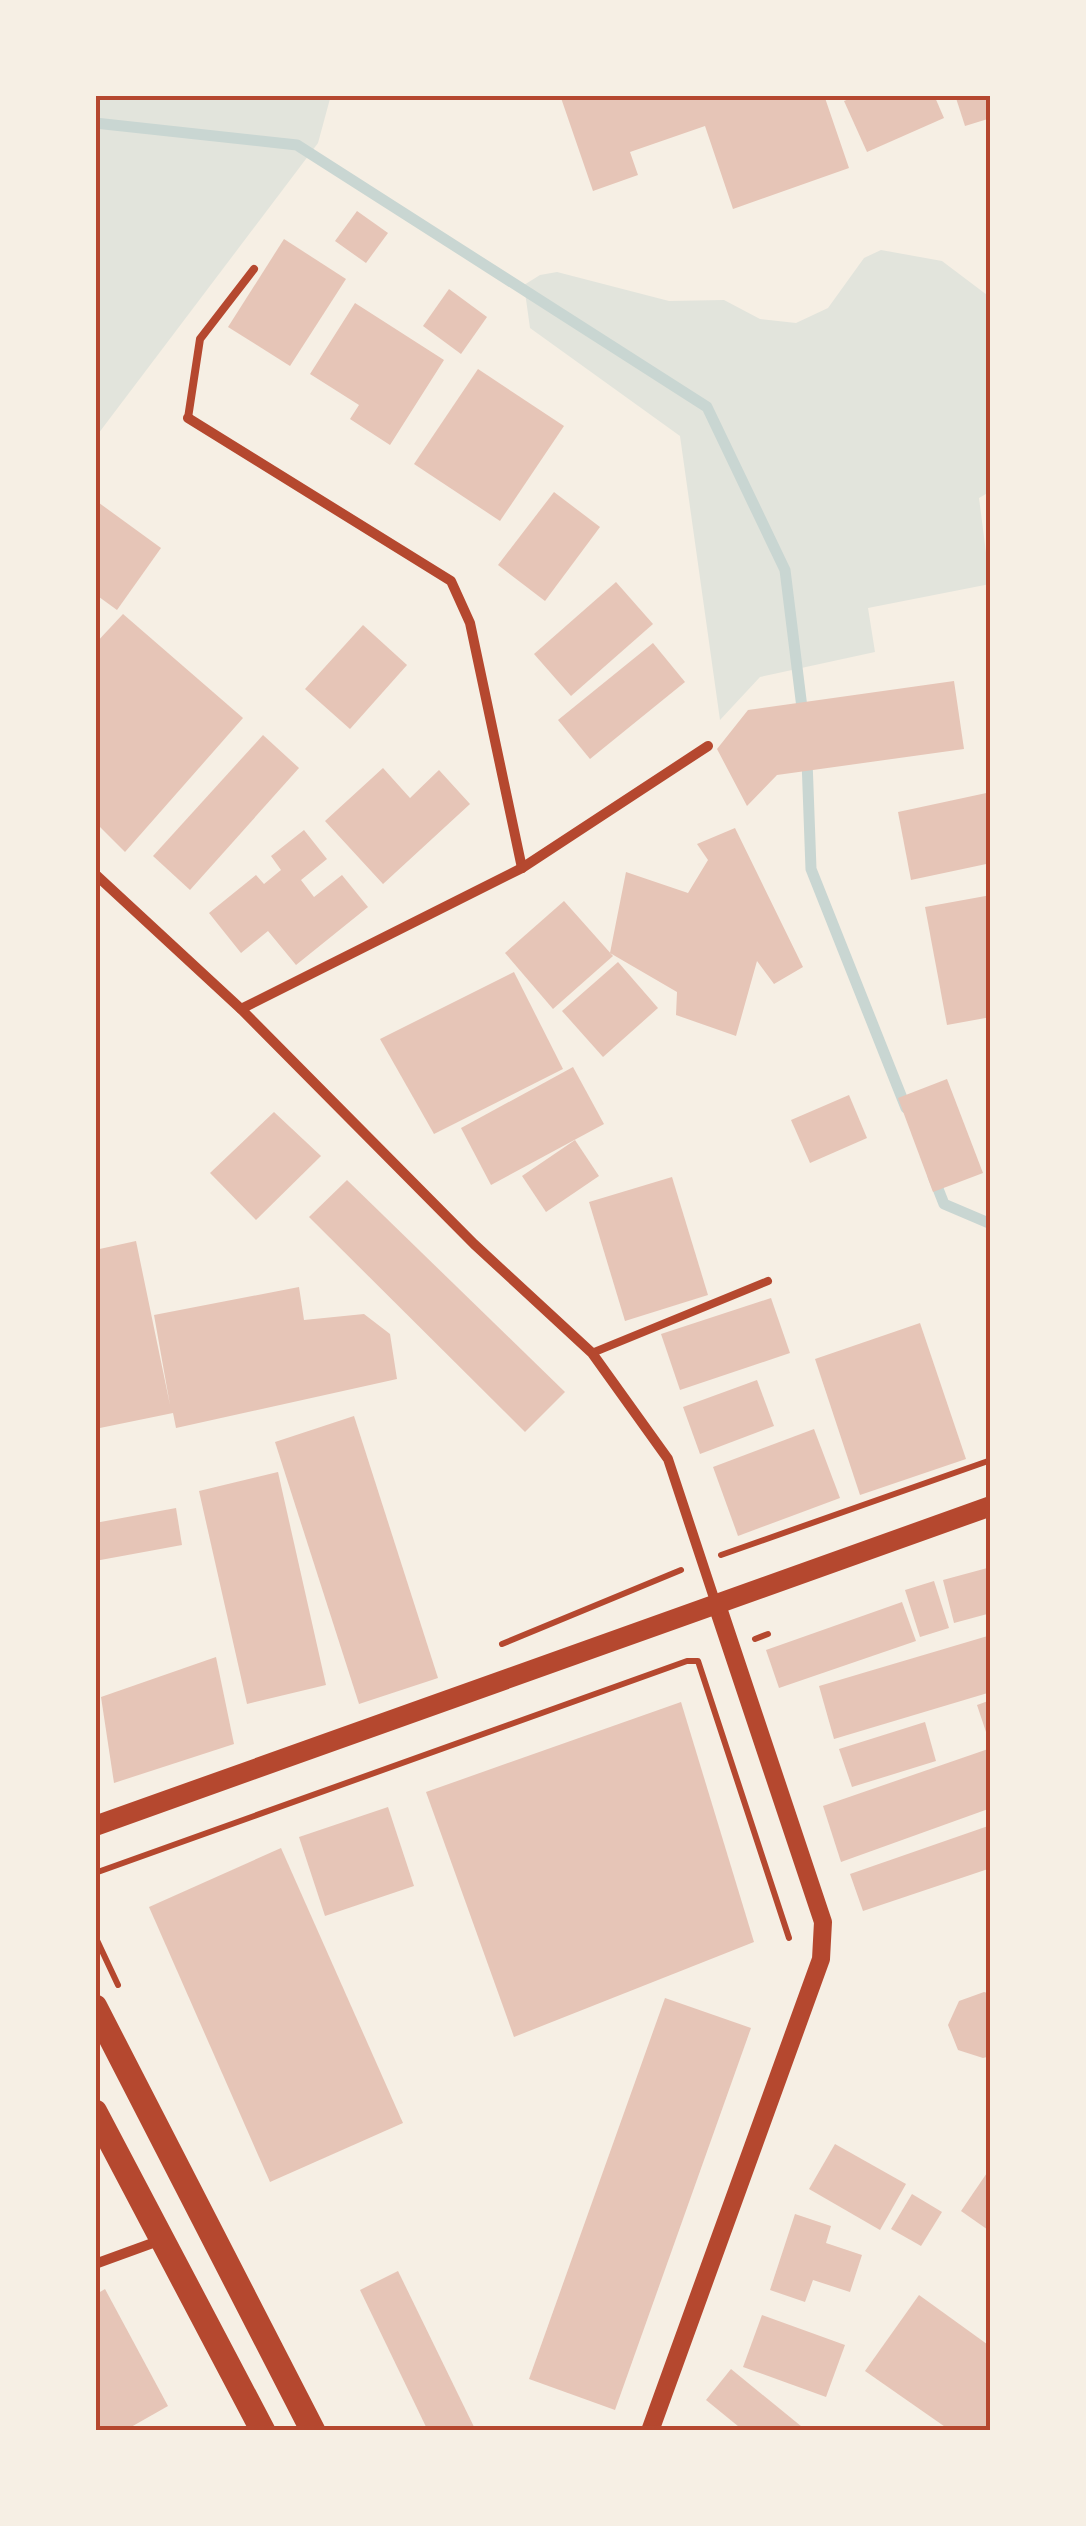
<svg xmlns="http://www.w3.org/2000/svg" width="1086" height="2526" viewBox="0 0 1086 2526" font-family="Jost,sans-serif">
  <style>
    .green { fill: #e2e4dc }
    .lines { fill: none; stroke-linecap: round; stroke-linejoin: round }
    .stream { stroke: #c9d6d2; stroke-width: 11 }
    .building { fill: #e6c5b7 }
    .path { stroke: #b5482f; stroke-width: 6 }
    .service { stroke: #b5482f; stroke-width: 8 }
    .minor { stroke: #b5482f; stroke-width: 10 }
    .tertiary { stroke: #b5482f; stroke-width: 18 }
    .secondary { stroke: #b5482f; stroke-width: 20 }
    .primary { stroke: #b5482f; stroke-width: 25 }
    .neatline { fill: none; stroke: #b5482f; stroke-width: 4 }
  </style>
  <rect width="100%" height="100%" fill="#f6efe4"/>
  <g class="green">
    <polygon points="95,95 331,95 318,143 95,438"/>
    <polygon points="881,250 942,261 991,298 991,491 979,498 990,584 868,608 875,652 760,677 720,720 680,436 530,328 524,285 540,275 557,272 669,301 724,300 760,319 796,323 828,308 864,258"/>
  </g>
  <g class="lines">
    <g class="stream">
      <polyline points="95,123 297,145 707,407 785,570 803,716"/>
      <polyline points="807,760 811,869 906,1108"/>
      <polyline points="933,1176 944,1204 991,1224"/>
    </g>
  </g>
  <g class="building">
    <polygon points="560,95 824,95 849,168 733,209 705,126 630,152 638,175 593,191"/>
    <polygon points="859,95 934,95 944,118 867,152 844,101"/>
    <polygon points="955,95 991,95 991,118 965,126"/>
    <polygon points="357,211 388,233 366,263 335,241"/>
    <polygon points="284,239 346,279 290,366 228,327"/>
    <polygon points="449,289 487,317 461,354 423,326"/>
    <polygon points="355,303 444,360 390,445 350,419 359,405 310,374"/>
    <polygon points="478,369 564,426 500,521 414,464"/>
    <polygon points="554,492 600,527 545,601 498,565"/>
    <polygon points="95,500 161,548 117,610 95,594"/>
    <polygon points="616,582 653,624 571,696 534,654"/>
    <polygon points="123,614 243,718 125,852 95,822 95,644"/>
    <polygon points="363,625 407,665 350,729 305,689"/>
    <polygon points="653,643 685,682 590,759 558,720"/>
    <polygon points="954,681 964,749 777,775 747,806 717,749 748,710"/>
    <polygon points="263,735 299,768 190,890 153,856"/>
    <polygon points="383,768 410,798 439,770 470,804 383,884 325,821"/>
    <polygon points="991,792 991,863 911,880 898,812"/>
    <polygon points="735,828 803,967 774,984 757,961 736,1036 676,1015 677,992 610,953 626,872 688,893 708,860 697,844"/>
    <polygon points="304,830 327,859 301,880 314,897 342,875 368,907 296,965 268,931 241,953 209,913 256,875 264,884 281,870 271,856"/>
    <polygon points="991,895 991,1017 947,1025 925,907"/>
    <polygon points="564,901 613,956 553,1009 505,953"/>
    <polygon points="618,962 658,1008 603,1057 562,1011"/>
    <polygon points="514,972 563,1069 434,1134 380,1039"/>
    <polygon points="573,1067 604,1124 491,1185 461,1128"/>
    <polygon points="947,1079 983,1173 933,1192 898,1098"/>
    <polygon points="849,1095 867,1138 810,1163 791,1120"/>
    <polygon points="274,1112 321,1156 256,1220 210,1173"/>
    <polygon points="575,1140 599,1176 546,1212 522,1176"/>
    <polygon points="672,1177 708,1295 625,1321 589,1202"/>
    <polygon points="347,1180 565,1392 525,1432 309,1217"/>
    <polygon points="136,1241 170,1405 154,1315 299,1287 304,1320 364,1314 390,1334 397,1379 176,1428 173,1413 95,1429 95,1250"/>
    <polygon points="771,1298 790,1353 680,1390 661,1334"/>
    <polygon points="920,1323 966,1459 860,1495 815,1359"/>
    <polygon points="757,1380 774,1426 700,1454 683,1407"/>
    <polygon points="354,1416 438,1678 359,1704 275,1442"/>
    <polygon points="814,1429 840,1498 738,1536 713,1467"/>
    <polygon points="278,1472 326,1685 247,1704 199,1491"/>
    <polygon points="176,1508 182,1545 95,1561 95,1523"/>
    <polygon points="991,1567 991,1613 954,1623 943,1580"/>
    <polygon points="934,1581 949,1628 920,1637 905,1590"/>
    <polygon points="902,1602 916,1641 779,1688 766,1650"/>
    <polygon points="991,1635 991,1692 834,1739 819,1686"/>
    <polygon points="216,1657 234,1744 114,1783 101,1697"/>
    <polygon points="991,1700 991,1744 990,1744 977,1705"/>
    <polygon points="681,1702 754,1942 514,2037 426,1792"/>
    <polygon points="925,1722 936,1761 852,1787 839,1749"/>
    <polygon points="991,1748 991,1808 841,1862 823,1806"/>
    <polygon points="388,1807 414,1886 325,1916 299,1837"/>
    <polygon points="991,1825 991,1868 863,1911 850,1874"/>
    <polygon points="281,1848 403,2123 270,2182 149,1907"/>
    <polygon points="984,1992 991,1994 991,2056 983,2058 958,2050 948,2025 959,2001"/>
    <polygon points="665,1998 751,2028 615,2410 529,2379"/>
    <polygon points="835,2144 906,2184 880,2230 809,2189"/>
    <polygon points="991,2167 991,2232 961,2211"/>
    <polygon points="912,2194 942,2212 921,2246 891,2229"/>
    <polygon points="795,2214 831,2226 826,2243 862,2255 850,2292 813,2280 805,2302 770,2290"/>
    <polygon points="398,2271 476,2431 428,2431 360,2290"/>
    <polygon points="105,2289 168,2406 124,2431 95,2431 95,2295"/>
    <polygon points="919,2295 991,2347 991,2431 951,2431 865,2371"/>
    <polygon points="762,2315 845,2345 826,2397 743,2367"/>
    <polygon points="731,2369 807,2431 744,2431 706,2400"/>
  </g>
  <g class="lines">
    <g class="path">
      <polyline points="721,1555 991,1460"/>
      <polyline points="755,1639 768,1634"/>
      <polyline points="502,1644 681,1570"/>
      <polyline points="95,1873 687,1661 698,1661 789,1938"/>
      <polyline points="95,1936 118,1985"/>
    </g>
    <g class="service">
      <polyline points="188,418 200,339 254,269"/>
      <polyline points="592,1353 768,1281"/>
    </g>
    <g class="minor">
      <polyline points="188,418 451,581 470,623 522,868"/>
      <polyline points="95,874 241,1009 474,1244 592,1353 668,1459 716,1604"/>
      <polyline points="241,1009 522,868 708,746"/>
      <polyline points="95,2264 161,2240"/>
    </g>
    <polyline class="tertiary" points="650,2431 821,1959 823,1922 717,1605"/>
    <polyline class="secondary" points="95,1826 991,1506"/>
    <g class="primary">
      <polyline points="95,2007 313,2431"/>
      <polyline points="95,2112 263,2431"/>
    </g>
  </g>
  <rect width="1086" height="2526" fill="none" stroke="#f6efe4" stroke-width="195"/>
  <rect x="98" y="98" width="890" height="2330" class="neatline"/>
</svg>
